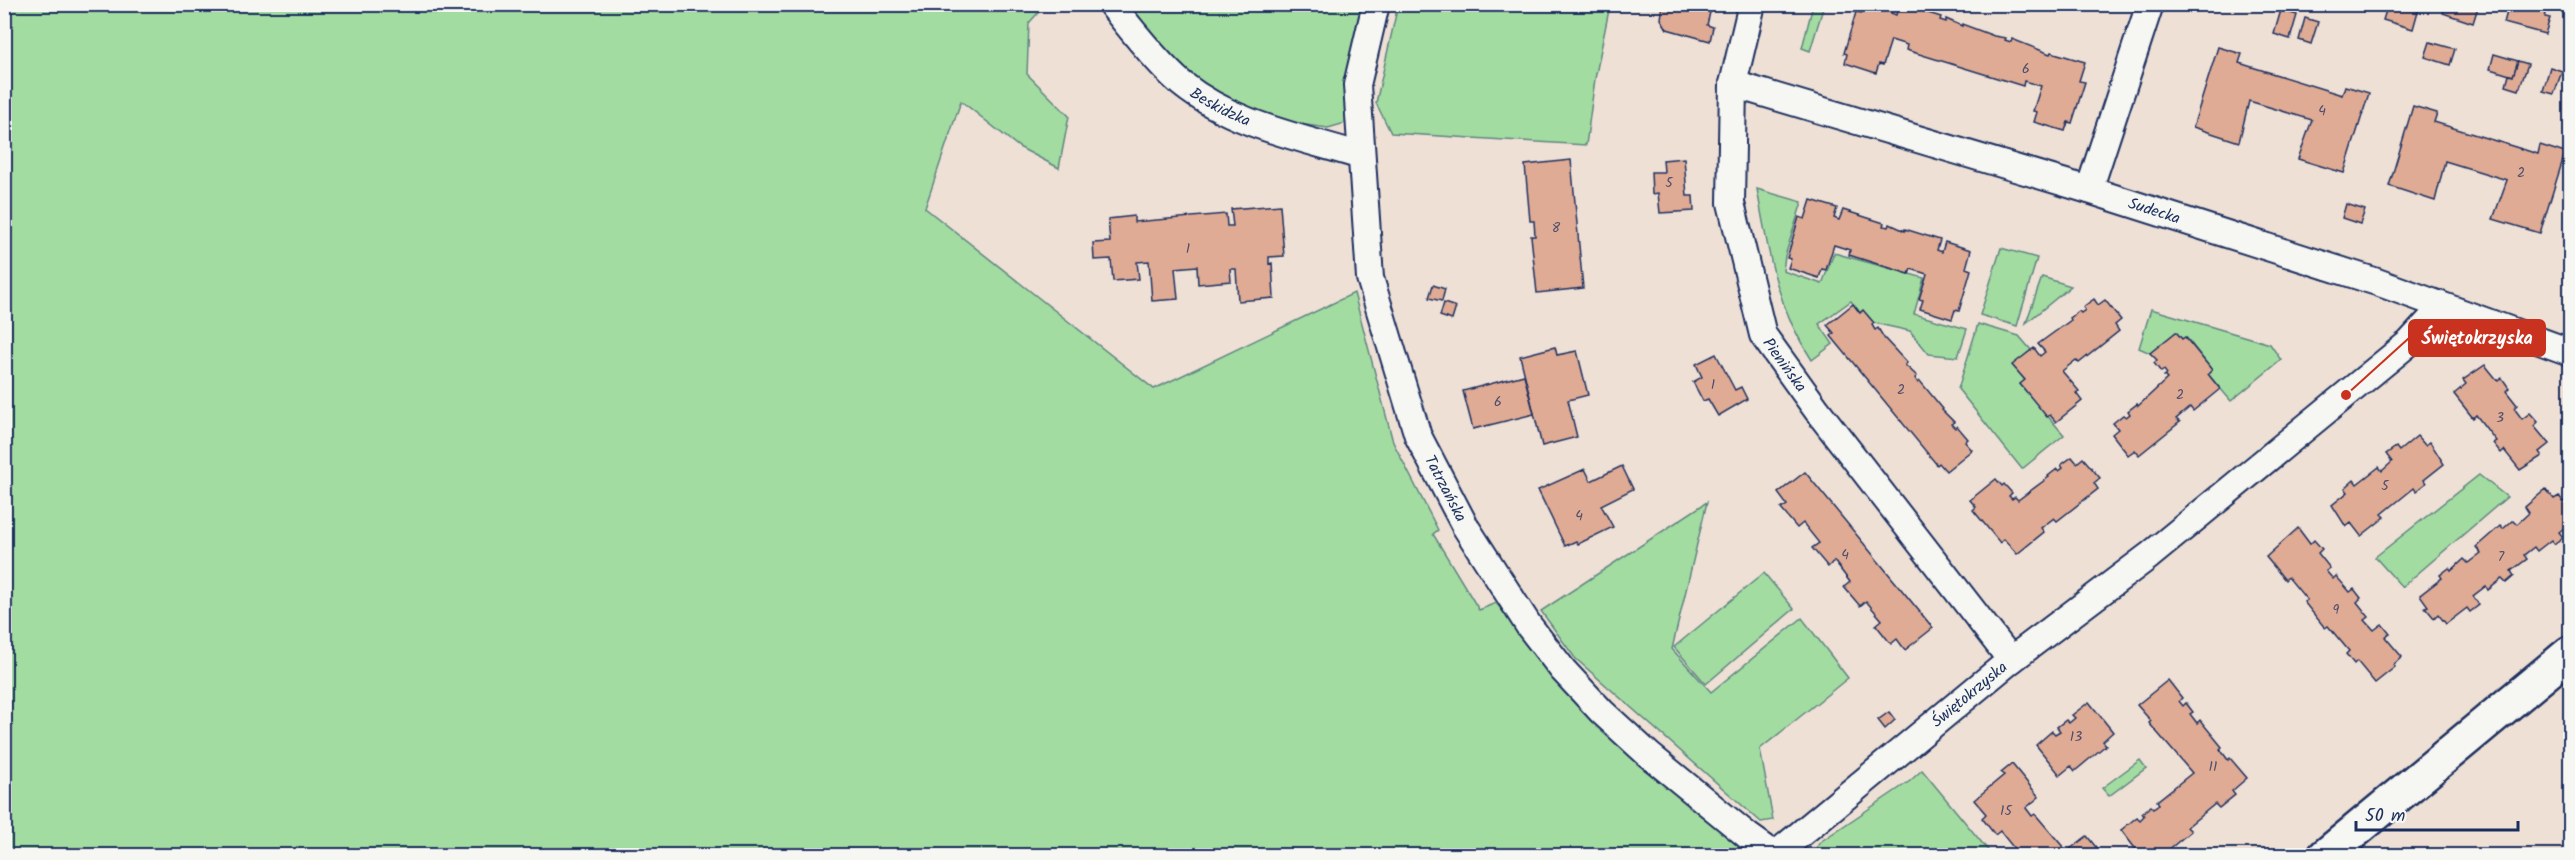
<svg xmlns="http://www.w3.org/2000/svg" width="2575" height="860" viewBox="0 0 2575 860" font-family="Kalam,sans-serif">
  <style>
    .green { fill: #a3dca1; stroke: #5f8680; stroke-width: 1.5 }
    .building { fill: #e0ab94; stroke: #1b2f5e; stroke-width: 1.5 }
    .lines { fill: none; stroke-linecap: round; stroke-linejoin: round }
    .minor-casing { stroke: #1b2f5e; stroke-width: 30 }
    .secondary-casing { stroke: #1b2f5e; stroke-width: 38 }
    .minor { stroke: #f6f6f2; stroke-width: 26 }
    .secondary { stroke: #f6f6f2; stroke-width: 33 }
    .labels { text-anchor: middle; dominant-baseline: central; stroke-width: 6; stroke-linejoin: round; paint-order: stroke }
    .number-label { font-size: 14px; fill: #4c4e6c }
    .street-label { font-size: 16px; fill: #1b2f5e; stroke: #f6f6f2 }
    .leader { fill: none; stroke: #c8321e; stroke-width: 2 }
    .callout-dot { fill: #c8321e; stroke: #f6f6f2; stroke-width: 2 }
    .callout { fill: #c8321e; stroke: #c8321e; stroke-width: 2 }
    .callout-label { font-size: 18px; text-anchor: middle; font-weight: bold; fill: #fff }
  </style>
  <rect width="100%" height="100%" fill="#efe0d6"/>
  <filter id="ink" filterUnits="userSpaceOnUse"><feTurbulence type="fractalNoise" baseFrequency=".0167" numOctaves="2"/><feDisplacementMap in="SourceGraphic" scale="12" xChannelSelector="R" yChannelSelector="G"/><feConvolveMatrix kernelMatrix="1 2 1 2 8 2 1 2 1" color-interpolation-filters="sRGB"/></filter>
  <g filter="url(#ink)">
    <g class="green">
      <polygon points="4,5 1045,5 1029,23 1027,74 1069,116 1059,168 1019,147 961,101 925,208 1154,389 1354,293 1393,442 1438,530 1433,534 1479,610 1496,603 1544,662 1755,855 5,855"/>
      <polygon points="1118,5 1366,5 1349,122 1328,128 1277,121 1197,86"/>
      <polygon points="1398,5 1610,5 1595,79 1586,145 1391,133 1376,103"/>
      <polygon points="1813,5 1824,5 1810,51 1802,48"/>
      <path d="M1757 189 1802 202 1785 256 1783 271 1822 284 1834 253 1924 278 1914 314 1967 329 1958 357 1929 354 1910 331 1874 323 1863 310 1860 313 1851 301 1819 324 1833 344 1812 360C1776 307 1768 250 1757 189Z"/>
      <polygon points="2001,248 2037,258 2017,326 1980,315"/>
      <polygon points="2042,277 2071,286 2026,323"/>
      <polygon points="2151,309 2270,344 2281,360 2231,401 2208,374 2212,370 2186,337 2182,339 2176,332 2150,353 2139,348"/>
      <polygon points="1978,324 2019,336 2031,350 2013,365 2025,380 2020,384 2064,435 2022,469 1958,389"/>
      <polygon points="2479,475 2507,497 2402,587 2375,557"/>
      <polygon points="1707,502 1672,649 1711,692 1802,618 1848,678 1760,749 1773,820 1761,822 1575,658 1541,611"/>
      <polygon points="1764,573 1794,609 1706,684 1674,647"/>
      <polygon points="2140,760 2146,768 2109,796 2102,788"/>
      <polygon points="1922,770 1992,855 1812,855 1820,842 1910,781"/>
    </g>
    <g class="building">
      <polygon points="1663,4 1712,4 1707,25 1713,27 1710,41 1667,29 1661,19"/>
      <polygon points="1865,4 1893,4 1891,13 1896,15 1899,4 1941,17 1940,20 1946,22 1946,19 1962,26 1962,24 1994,36 2006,38 2005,40 2011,42 2012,39 2050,54 2051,52 2085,62 2079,81 2085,82 2072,123 2068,122 2065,131 2034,122 2037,112 2033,111 2041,86 2024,81 2023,86 1906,50 1907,45 1891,40 1883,65 1879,64 1876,73 1845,63 1847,54 1844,53 1856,12 1862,13"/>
      <polygon points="2388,4 2420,4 2413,29 2383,20"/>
      <polygon points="2446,4 2479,4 2473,23 2443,13"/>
      <polygon points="2509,4 2549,4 2545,17 2550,18 2545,34 2504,23"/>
      <polygon points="2281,10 2297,15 2290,39 2274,34"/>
      <polygon points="2305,18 2318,22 2311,44 2299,40"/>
      <polygon points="2430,42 2455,49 2450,65 2425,57"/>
      <polygon points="2218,47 2242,54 2239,63 2342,95 2345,86 2369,93 2344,173 2298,159 2312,120 2249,101 2239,142 2193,127"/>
      <polygon points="2494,54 2518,61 2513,76 2490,69"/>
      <polygon points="2518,61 2528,64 2519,90 2506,86 2509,75 2513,76"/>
      <polygon points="2550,67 2562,71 2554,94 2543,91"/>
      <polygon points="2413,106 2437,113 2434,122 2538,154 2540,145 2565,153 2540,233 2493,219 2507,180 2445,161 2435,201 2389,186"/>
      <polygon points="1684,158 1687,196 1693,196 1694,211 1660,213 1658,193 1652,194 1651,172 1664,172 1663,160"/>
      <polygon points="1571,160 1583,288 1537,293 1531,236 1535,236 1534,221 1530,221 1525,165"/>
      <polygon points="1811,200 1837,208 1834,218 1839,220 1843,210 1884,223 1883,226 1889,227 1890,224 1905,231 1905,229 1940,240 1937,250 1942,252 1945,242 1971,250 1966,268 1971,270 1959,311 1955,310 1952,319 1920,309 1923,300 1919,299 1927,274 1911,269 1909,274 1849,255 1850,250 1834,245 1826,270 1822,269 1819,278 1788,268 1791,259 1787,258 1799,217 1805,219"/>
      <polygon points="2346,204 2365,210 2360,224 2342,218"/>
      <polygon points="1280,205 1284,256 1269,257 1269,264 1272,263 1274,298 1238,301 1236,269 1230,269 1231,281 1198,284 1197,266 1175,268 1178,299 1152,301 1149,261 1137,262 1139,279 1113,281 1111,259 1094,260 1093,243 1110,242 1108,219 1134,216 1134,222 1226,214 1227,226 1233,226 1231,209"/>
      <polygon points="1433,285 1445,289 1442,301 1429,298"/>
      <polygon points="2094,299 2098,305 2105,300 2121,320 2115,325 2119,331 2079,363 2076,360 2062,371 2079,391 2076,393 2082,401 2056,422 2050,415 2047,417 2020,384 2025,380 2012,365 2034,348 2040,356 2045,352 2038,344 2071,320 2070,318 2079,311 2081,313 2085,310 2083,307"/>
      <polygon points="1444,303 1456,307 1452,320 1440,316"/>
      <polygon points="1853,304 1860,313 1863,310 1874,323 1872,325 1875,330 1878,328 1884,338 1907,363 1905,365 1917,376 1915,378 1918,383 1920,381 1943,409 1942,410 1954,422 1951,424 1955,428 1957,426 1968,439 1965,442 1972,450 1946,471 1939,463 1937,465 1831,336 1834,333 1827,325"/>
      <polygon points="2176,332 2182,339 2185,337 2212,370 2208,374 2220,389 2193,411 2190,407 2176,419 2180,422 2139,455 2135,450 2128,455 2112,434 2118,429 2113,423 2123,415 2126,417 2130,414 2128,411 2137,404 2138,406 2167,379 2164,376 2167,374 2164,370 2161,372 2154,363 2157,360 2150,353"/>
      <polygon points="1555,347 1557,355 1577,351 1588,395 1568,400 1577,437 1542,446 1520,356"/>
      <polygon points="1716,354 1735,390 1741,387 1747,399 1718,416 1708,399 1703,401 1693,382 1702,377 1696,364"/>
      <polygon points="2485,365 2498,381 2502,378 2509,388 2506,391 2517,405 2514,408 2522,419 2530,413 2538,422 2534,426 2549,444 2539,452 2542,456 2520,470 2504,450 2501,453 2493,443 2496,441 2476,415 2473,418 2454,394 2466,384 2463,380"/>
      <polygon points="1524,375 1534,414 1473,429 1463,391"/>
      <polygon points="2417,436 2425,445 2430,442 2444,464 2424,480 2426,483 2416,491 2414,488 2382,514 2385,517 2361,536 2351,523 2346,527 2332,505 2348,492 2345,488 2354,480 2357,484 2379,467 2382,471 2392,462 2386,454 2396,447 2399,451"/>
      <polygon points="2072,457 2077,463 2083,458 2100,478 2094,483 2098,489 2057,521 2054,518 2041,528 2044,532 2017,554 2004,539 2000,543 1973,510 1976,507 1970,500 1996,479 2002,486 2004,484 2012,493 2009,496 2012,499 2015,497 2018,500 2049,477 2048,476 2057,469 2059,471 2063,468 2061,465"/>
      <polygon points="1622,466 1633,489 1601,505 1613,527 1578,544 1576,541 1565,546 1538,490 1585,469 1591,481"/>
      <polygon points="1805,472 1933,628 1905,650 1897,639 1891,644 1876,625 1882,620 1866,601 1860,606 1844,587 1850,582 1834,561 1828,567 1812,548 1819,543 1803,523 1797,528 1781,509 1787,505 1778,493"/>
      <polygon points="2546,489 2554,499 2559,496 2567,506 2565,508 2570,514 2570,523 2559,532 2563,537 2554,544 2551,540 2537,551 2534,547 2524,555 2527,559 2511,571 2514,576 2506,583 2502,579 2488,590 2486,586 2473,596 2479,605 2470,612 2467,608 2446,624 2438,614 2434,618 2425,607 2428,606 2420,595 2442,578 2440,575 2449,568 2451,571 2464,559 2468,563 2481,553 2476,547 2500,526 2503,529 2513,520 2517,524 2529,513 2525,507"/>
      <polygon points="2298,528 2310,544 2314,540 2322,549 2318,553 2330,568 2326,571 2333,579 2336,576 2350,592 2354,589 2361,598 2357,602 2369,617 2365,620 2374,630 2382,624 2390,634 2385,637 2402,657 2393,665 2395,667 2375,683 2357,661 2354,664 2346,654 2349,651 2328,626 2325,628 2304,602 2307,600 2288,577 2285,580 2266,557"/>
      <polygon points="2168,680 2182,698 2179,701 2183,706 2186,703 2193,712 2190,714 2197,723 2200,720 2222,747 2220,749 2228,760 2230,758 2247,778 2232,791 2235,795 2219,808 2215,804 2187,827 2191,831 2161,856 2155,852 2151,856 2141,856 2121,830 2137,817 2140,820 2144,816 2142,813 2151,806 2153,808 2159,804 2157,801 2192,773 2149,723 2151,721 2137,705"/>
      <polygon points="2089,702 2113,732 2103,741 2106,745 2075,771 2071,766 2060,775 2036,745 2052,731 2055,734 2060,731 2057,727 2066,720 2069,723 2075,718 2072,715"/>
      <polygon points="1889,712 1895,720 1885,729 1878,720"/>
      <polygon points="2012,764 2039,797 2026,808 2032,816 2035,814 2064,848 2060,851 2064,856 2020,856 2000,831 1995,835 1982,818 1986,814 1974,800 2004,775 2001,773"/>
      <polygon points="2087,836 2103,856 2069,856 2073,852 2070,849"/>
    </g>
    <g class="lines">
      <defs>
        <g id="minor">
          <path id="s1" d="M1111 4C1130 28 1159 65 1182 84 1233 125 1300 137 1361 156"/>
          <path id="s2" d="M1376 4 1357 85 1370 278 1418 436 1465 526 1529 626 1563 670 1602 712 1649 755 1748 836 1776 856"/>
          <path id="s3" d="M1752 4 1733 84 1731 203 1763 335 1817 410 2011 660"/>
          <path id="s4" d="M1733 84 2089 190 2377 282 2570 352"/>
          <polyline points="2089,190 2150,4"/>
          <path id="s5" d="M1775 855 2011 660 2149 556 2410 342 2433 317 2438 304"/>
        </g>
        <polyline id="secondary" points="2325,856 2570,653"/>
      </defs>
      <use href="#minor" class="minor-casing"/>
      <use href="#secondary" class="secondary-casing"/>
      <use href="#minor" class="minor"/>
      <use href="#secondary" class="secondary"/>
    </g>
  </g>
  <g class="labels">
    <g class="number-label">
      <text x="2026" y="69">6</text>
      <text x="2322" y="111">4</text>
      <text x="2521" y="173">2</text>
      <text x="1669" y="183">5</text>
      <text x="1556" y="228">8</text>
      <text x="1188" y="249">1</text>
      <text x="1713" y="385">1</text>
      <text x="1901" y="390">2</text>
      <text x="2180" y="395">2</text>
      <text x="1498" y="402">6</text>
      <text x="2500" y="418">3</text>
      <text x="2385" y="486">5</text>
      <text x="1579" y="516">4</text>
      <text x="1845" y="555">4</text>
      <text x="2501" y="557">7</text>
      <text x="2336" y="610">9</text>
      <text x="2076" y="737">13</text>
      <text x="2213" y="767">11</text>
      <text x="2006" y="811">15</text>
    </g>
    <g class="street-label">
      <text stroke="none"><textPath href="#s1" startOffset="152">Beskidzka</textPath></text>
      <text stroke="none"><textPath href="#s4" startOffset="440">Sudecka</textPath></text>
      <text stroke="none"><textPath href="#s3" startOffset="374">Pienińska</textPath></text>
      <text stroke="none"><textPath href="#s2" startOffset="501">Tatrzańska</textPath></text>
      <text stroke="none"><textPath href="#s5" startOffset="252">Świętokrzyska</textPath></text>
    </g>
  </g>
  <path class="leader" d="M2346 395L2409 338"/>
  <circle class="callout-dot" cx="2346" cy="395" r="6"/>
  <rect class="callout" x="2409" y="320" width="136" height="36" rx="6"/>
  <g class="callout-label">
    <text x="2477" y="344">Świętokrzyska</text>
  </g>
  <rect width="2575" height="860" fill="none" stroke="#f6f6f2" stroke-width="24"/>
  <rect x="12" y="12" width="2551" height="836" fill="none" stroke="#1b2f5e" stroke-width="2" filter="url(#ink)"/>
  <path d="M2356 821v9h162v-9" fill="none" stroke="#1b2f5e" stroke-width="3"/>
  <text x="2365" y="821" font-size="18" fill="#1b2f5e" stroke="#f6f6f2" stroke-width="4.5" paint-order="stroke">50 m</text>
</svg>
